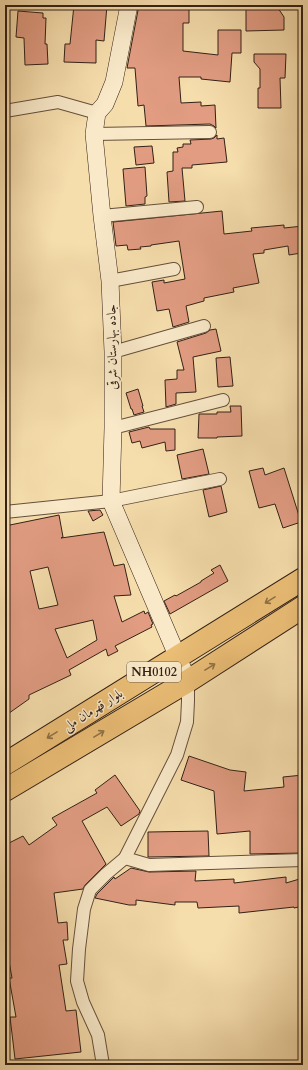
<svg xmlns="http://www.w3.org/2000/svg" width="308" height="1070" viewBox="0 0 308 1070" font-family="Cardo,Amiri,serif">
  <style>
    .building { fill: #e19c82; stroke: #332116; fill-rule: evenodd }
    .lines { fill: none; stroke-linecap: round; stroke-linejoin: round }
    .street-casing { stroke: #64503c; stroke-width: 14 }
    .secondary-casing { stroke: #332116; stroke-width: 18 }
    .highway-casing { stroke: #332116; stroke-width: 24 }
    .street { stroke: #f9e9c9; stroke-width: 12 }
    .secondary { stroke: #f9e9c9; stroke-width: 17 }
    .highway { stroke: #ebbe76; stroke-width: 22 }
    .oneway { stroke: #8f7046 }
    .labels { text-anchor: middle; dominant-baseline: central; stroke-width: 3; stroke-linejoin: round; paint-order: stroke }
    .shield { fill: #f9e9c9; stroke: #6e5d4c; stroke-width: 1 }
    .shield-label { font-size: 12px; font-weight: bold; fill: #332116 }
    .street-label { font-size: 13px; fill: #332116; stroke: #f9e9c9 }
  </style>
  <rect width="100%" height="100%" fill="#f6ddac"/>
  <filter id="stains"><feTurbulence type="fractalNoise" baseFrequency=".005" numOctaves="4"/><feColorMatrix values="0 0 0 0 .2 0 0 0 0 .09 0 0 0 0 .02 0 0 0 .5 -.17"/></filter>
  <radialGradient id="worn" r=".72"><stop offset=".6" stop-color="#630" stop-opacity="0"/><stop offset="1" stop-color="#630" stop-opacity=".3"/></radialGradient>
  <g class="building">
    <polygon points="74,5 107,5 104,41 96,40 96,63 64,62 65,44 70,44"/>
    <polygon points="139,5 189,5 189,23 183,23 183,51 218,55 218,30 241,30 241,53 232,53 230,82 201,79 201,77 179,77 181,103 201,102 201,106 215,105 216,128 214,126 210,124 146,126 144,105 138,106 135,68 127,68"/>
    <polygon points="264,5 276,5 284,17 284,30 246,31 246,8 264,8"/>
    <polygon points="18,11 43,13 43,18 46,18 45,44 47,44 48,64 25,65 24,38 16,37"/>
    <polygon points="254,54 286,54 285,78 280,78 281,108 258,108 258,88 260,88 260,69 254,62"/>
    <polygon points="217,135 217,139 224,138 227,162 192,165 192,168 182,168 185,201 169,202 167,172 173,171 173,152 178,152 177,148 183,147 183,144 191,144 190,140 211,139 214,138"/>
    <polygon points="152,146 154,163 136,165 134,147"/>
    <polygon points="145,167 147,196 145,197 145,204 126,206 123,169"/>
    <polygon points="222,211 224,234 252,231 251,228 284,225 284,228 303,226 303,251 301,251 301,253 289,255 288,246 264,250 264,253 253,254 259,283 233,288 234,292 204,298 204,301 186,306 189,322 173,327 169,309 157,311 152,282 164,280 164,283 185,279 179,241 151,245 151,246 140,247 141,249 128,250 127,245 116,246 113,222"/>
    <polygon points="216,329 221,351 193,357 196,392 176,393 176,404 166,407 165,380 177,379 177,370 184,370 177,342 206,333 210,330"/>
    <polygon points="230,357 233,386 218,387 216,358"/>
    <polygon points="138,389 143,406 142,406 144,412 134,415 132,409 131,409 126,393"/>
    <polygon points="230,406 241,406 242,436 217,437 217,438 198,438 199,414 217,414 217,412 231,412"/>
    <polygon points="149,427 150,429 175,429 175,450 166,451 165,442 142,448 140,441 132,443 129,432"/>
    <polygon points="203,449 209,474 182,479 177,455"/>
    <polygon points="263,468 265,475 284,468 301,522 283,528 275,504 259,508 249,471"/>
    <polygon points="221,486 227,512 209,517 203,490"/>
    <polygon points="100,510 103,515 93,521 88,511"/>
    <path d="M59 515 63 537 61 538 104 532 114 566 124 564 131 595 114 596 122 622 144 611 145 614 148 612 153 624 151 625 152 627 115 646 118 651 108 656 106 649 69 670 71 675 29 695V699L5 716V526ZM48 567 58 605 39 609 30 571ZM93 620 97 640 67 658 55 629Z"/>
    <polygon points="220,565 228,581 170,614 164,601 175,595 176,596 201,582 201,581 214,573 211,570"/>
    <polygon points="189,756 230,770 246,772 244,791 284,787 283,777 303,775 303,853 250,854 250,831 217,834 214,791 181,780"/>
    <polygon points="115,775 140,811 139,814 121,826 107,807 82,821 106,864 85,885 83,889 54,893 58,923 67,922 68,940 63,940 67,964 59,965 66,1011 76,1010 81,1052 15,1059 10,1017 16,1017 9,978 12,978 5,939 5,845 23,836 29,845 57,825 52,818 97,793 95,790"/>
    <polygon points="208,831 209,856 148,857 148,832"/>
    <polygon points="131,868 149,872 196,871 195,881 234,879 234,883 286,877 286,883 303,878 303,906 294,908 294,907 239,913 239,906 198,908 197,902 175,902 175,905 136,900 136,905 129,905 95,898 97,894 114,877 115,879"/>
  </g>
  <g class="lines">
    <defs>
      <g id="street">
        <polyline points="5,111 58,102 97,113"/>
        <polyline points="94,134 210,132"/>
        <polyline points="102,216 197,207"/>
        <polyline points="110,281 174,269"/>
        <polyline points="113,352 204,326"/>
        <polyline points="113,428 223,400"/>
        <polyline points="5,512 111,501 220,479"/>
        <polyline points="125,858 149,865 303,860"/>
        <polyline points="103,1065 98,1035 83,1002 77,981 79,949 84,909 90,890 106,874 125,858 177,755 187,722 188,701 188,681"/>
      </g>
      <polyline id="secondary" points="129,5 114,82 105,104 97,113 94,134 102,216 110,281 113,352 113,428 111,501 188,681"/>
      <g id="highway">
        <polyline points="5,764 303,579"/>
        <polyline points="5,790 188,681 303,607"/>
      </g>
    </defs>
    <use href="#street" class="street-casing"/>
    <use href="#secondary" class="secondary-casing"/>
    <use href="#highway" class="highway-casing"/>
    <use href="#street" class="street"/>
    <use href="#secondary" class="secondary"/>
    <use href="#highway" class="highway"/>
  </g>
  <defs><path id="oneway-shaft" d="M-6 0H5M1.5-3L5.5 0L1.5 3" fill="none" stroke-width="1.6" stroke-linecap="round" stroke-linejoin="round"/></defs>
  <g class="oneway">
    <use href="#oneway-shaft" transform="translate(270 600) rotate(148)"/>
    <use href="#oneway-shaft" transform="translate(210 667) rotate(-32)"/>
    <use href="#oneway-shaft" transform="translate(99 734) rotate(-31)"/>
    <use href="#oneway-shaft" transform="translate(52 735) rotate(148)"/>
  </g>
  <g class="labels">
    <rect class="shield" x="127" y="662" width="54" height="20" rx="3"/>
    <g class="shield-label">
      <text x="154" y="672">NH0102</text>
    </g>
    <g class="street-label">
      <text transform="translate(112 347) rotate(-91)">جاده بهارستان شرقی</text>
      <text transform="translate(93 710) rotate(-32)">بلوار قهرمان ملی</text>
    </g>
  </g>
  <rect width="308" height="1070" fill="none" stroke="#f6ddac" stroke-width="20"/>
  <rect x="6" y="6" width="296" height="1058" fill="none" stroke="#332116" stroke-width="2"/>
  <rect x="10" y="10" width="288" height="1050" fill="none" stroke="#332116"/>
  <rect width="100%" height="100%" filter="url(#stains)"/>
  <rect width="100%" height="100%" fill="url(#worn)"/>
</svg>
